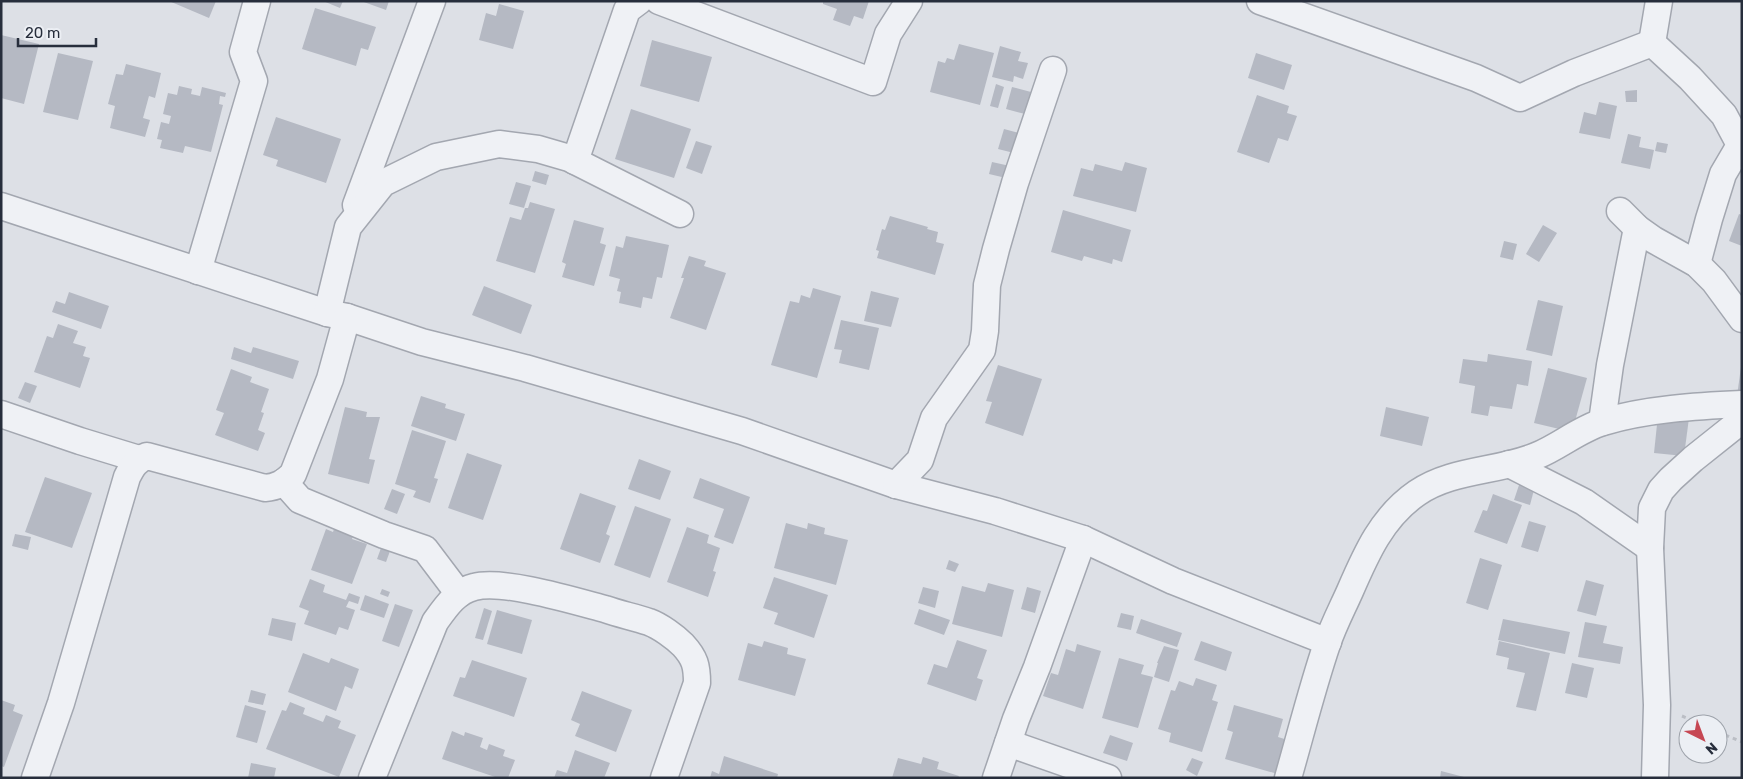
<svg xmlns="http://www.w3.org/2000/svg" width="1743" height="779" viewBox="0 0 1743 779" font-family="Rubik,sans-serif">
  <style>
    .building { fill: #b5b9c3 }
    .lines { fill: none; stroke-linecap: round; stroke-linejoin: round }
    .minor-casing { stroke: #a3a7b0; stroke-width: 29 }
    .path { stroke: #bbbec5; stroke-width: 3; stroke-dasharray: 4 4; stroke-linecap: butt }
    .minor { stroke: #eff1f5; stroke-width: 26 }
  </style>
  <rect width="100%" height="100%" fill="#dde0e6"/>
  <g class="building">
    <polygon points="169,1 216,1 209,18"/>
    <polygon points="323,1 343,1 340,8"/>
    <polygon points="361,1 389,1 386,10"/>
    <polygon points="823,1 869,1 863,19 854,16 850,26 833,20 837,9 823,4"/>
    <polygon points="499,4 524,11 513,49 479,40 486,13 496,16"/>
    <polygon points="315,8 376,27 368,50 361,48 356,66 302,49"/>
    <polygon points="1,35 39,44 24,104 1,98"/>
    <polygon points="652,40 712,57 699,102 640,86"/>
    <polygon points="959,44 994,53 980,105 930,92 938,61 945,63 947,58 954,60"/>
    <polygon points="1000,46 1021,52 1018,61 1028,63 1023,79 1014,76 1013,82 992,77"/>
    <polygon points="58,53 93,61 78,120 43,112"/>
    <polygon points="1256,53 1292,65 1284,90 1248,78"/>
    <polygon points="126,64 161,73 155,98 149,96 143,118 150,120 145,137 110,128 115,106 108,104 116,74 123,75"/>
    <polygon points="996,84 1004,87 998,108 990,106"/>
    <polygon points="179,86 192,89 191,94 200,96 202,87 226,93 225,97 220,96 219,104 223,105 211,152 185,146 183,153 160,148 162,140 157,139 161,122 169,124 171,116 163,114 168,93 177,95"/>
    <polygon points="1012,87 1031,92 1025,114 1006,109"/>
    <polygon points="1637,90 1637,102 1626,102 1625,91"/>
    <polygon points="1257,95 1289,106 1287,113 1297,116 1288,141 1278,138 1269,163 1237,152"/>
    <polygon points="1599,102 1617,106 1610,139 1579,133 1584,112 1596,115"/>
    <polygon points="631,109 691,129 674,178 615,159"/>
    <polygon points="276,117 341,139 326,183 276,166 278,160 263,155"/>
    <polygon points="1004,129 1019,133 1014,153 998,149"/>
    <polygon points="1628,134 1641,137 1639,147 1654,150 1650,169 1621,163"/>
    <polygon points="696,141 712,146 702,174 686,168"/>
    <polygon points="1657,142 1668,144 1666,153 1655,151"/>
    <polygon points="992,162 1010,166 1006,178 989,174"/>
    <polygon points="1125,162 1147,168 1136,212 1073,196 1081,168 1093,171 1095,164 1122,171"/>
    <polygon points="535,171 549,175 546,185 532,181"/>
    <polygon points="516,182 531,186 524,208 509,204"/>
    <polygon points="530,202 555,209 535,273 496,261 510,217 521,220 525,208 528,208"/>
    <polygon points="1063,210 1131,230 1122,262 1113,259 1112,264 1084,256 1082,261 1051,252"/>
    <polygon points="1739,214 1742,215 1742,246 1729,241"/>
    <polygon points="890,216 928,227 927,229 938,232 936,242 944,244 935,275 877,258 879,251 876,250 882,229 885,230"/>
    <polygon points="574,220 604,228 600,243 606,245 594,286 562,277 566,264 562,262"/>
    <polygon points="1543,225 1557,233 1539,262 1526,254"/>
    <polygon points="626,236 669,245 662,278 657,277 652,299 643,297 641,308 619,303 621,292 617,291 620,279 609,276 616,246 623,248"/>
    <polygon points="1504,241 1517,244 1513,260 1500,257"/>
    <polygon points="689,256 706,261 704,266 726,273 706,330 670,318 684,278 681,278"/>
    <polygon points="484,286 532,305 521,334 472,315"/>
    <polygon points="813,288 841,296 817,378 771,365 790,301 799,303 801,295 810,298"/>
    <polygon points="871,291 899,298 891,327 864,321"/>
    <polygon points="69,292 109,306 101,329 52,312 56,301 65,304"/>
    <polygon points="1538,300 1563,306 1552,356 1526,350"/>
    <polygon points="841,320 879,328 869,370 839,363 842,350 834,349"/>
    <polygon points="58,324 78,331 73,343 86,347 83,356 90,358 80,388 34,372 47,336 53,338"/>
    <polygon points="234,347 251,353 253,347 299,361 293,379 231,359"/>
    <polygon points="1488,354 1532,361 1528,386 1517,384 1512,409 1490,406 1488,416 1471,413 1475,386 1459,383 1463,359 1487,362"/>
    <polygon points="998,365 1042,379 1023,436 985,423 992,402 986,401"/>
    <polygon points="1741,367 1742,367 1742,396 1737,396"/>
    <polygon points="1548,368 1587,378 1572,432 1534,423"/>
    <polygon points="231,369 252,377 250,382 269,389 261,412 264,413 258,430 265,433 258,451 215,435 224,413 216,410"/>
    <polygon points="25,382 37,386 30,403 18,398"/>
    <polygon points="421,396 446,404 445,408 465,414 456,441 411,426"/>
    <polygon points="345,407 367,412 366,417 380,417 369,459 375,460 369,484 328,474"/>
    <polygon points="1386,407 1429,417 1422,446 1380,436"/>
    <polygon points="1658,415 1689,418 1684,456 1654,453"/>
    <polygon points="412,430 446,441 434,478 438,479 430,503 413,497 416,491 395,484"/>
    <polygon points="467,453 502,465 483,520 448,508"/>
    <polygon points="639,459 671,471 660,500 628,489"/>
    <polygon points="45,477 92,493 72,548 25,532"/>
    <polygon points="700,478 750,497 733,544 714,537 724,509 693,498"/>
    <polygon points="1520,482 1535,486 1530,505 1514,500"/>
    <polygon points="392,489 405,494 397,514 384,509"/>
    <polygon points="580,493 616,506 606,534 610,536 600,563 560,549"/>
    <polygon points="1493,494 1522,505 1507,544 1474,532 1483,510 1487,511"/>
    <polygon points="635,506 671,519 650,578 614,565"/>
    <polygon points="1529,521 1546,526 1538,552 1521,547"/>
    <polygon points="786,523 807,529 808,523 825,528 824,534 848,540 836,585 774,568"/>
    <polygon points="335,526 354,533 352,539 367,544 352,584 311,570 326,529 333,532"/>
    <polygon points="687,527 709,535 707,543 720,548 713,571 716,572 708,597 667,582"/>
    <polygon points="15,534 31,537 28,550 12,546"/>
    <polygon points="381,548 390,551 386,562 377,559"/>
    <polygon points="1480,558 1502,565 1488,610 1466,603"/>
    <polygon points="949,560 959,564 955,572 946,569"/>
    <polygon points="774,577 828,595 814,638 774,624 778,613 763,608"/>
    <polygon points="310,579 325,585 323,592 346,600 349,593 360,597 358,604 349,601 346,607 355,610 348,630 339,627 336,635 304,624 309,611 299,607"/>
    <polygon points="1586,580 1604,585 1596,616 1577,611"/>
    <polygon points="988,583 1014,590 1002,637 952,624 962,586 985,592"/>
    <polygon points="923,587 939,591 935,608 918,603"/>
    <polygon points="1027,587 1041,591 1035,613 1021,609"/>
    <polygon points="382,589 390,592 388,597 380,594"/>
    <polygon points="365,595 389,604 384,618 360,610"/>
    <polygon points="395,604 413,610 399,647 382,641"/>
    <polygon points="484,608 492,611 483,640 475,638"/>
    <polygon points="919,609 950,620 944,635 914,624"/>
    <polygon points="497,610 532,620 522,654 487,644"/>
    <polygon points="1121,613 1134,616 1131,630 1117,627"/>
    <polygon points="272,618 296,623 292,641 268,635"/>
    <polygon points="1141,619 1182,633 1177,647 1136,633"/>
    <polygon points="1503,619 1570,632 1565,654 1498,640"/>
    <polygon points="1585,622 1607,626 1603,643 1623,647 1620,664 1578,657"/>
    <polygon points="957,640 987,650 977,678 983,680 976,701 927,684 934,664 947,668"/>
    <polygon points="764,641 788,648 787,654 806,659 795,696 738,680 748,643 762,647"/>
    <polygon points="1201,641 1232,652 1226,671 1194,660"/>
    <polygon points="1499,641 1550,653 1536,711 1516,707 1525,673 1507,669 1509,658 1496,655"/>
    <polygon points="1077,644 1101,651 1083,709 1043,696 1051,673 1058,675 1066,649 1075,652"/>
    <polygon points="1164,646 1179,650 1169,682 1154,677 1158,663 1157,663"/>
    <polygon points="303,653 329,663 331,658 359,669 352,689 345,686 336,711 288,692"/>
    <polygon points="1119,658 1144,665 1141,674 1153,677 1138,728 1102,718"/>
    <polygon points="472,660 527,678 514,717 453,696 460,677 465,678"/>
    <polygon points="1572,663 1594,668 1587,698 1565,693"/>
    <polygon points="1196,678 1217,685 1212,700 1218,702 1202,752 1169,742 1171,733 1158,729 1171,690 1175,691 1179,681 1193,686"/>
    <polygon points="251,690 266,694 263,705 248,702"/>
    <polygon points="582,691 632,710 616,752 575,736 580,724 571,720"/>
    <polygon points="1,700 15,705 13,711 23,715 4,767 1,766"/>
    <polygon points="290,702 305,708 303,714 323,722 326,715 341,721 338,728 356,735 339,777 266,749 282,710 286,711"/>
    <polygon points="245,705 266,711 257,743 236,737"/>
    <polygon points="1234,705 1283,719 1278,737 1291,741 1281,775 1225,759 1233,732 1227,730"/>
    <polygon points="452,731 464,736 465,732 483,738 480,747 487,750 489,744 505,750 503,756 515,760 508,778 498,778 442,759"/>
    <polygon points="1110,735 1133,743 1127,761 1103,753"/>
    <polygon points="575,750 610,763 604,778 554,778 557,770 567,773"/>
    <polygon points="724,756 778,774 777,778 710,778 712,771 719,774"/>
    <polygon points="923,757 939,762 937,769 959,776 958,778 892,778 898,758 921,764"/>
    <polygon points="1192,758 1203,762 1197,776 1186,770"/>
    <polygon points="251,763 276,768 274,778 248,778"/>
    <polygon points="1441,771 1464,777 1464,778 1440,778"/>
  </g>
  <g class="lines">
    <defs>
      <g id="minor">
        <polyline points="659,1 873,82 888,34 909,1"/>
        <polyline points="1260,1 1476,78 1520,98 1574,73 1652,43 1690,78 1724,115 1740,145 1723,174 1709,219 1697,264"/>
        <polyline points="1652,43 1659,1"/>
        <polyline points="575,161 627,10 639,1"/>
        <polyline points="356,205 432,1"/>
        <polyline points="1,206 327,313 347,317 422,342 525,368 742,431 896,485 995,511 1083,539 1173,581 1328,642"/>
        <polyline points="1620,211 1637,228 1654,240 1697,264 1714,281 1742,319"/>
        <polyline points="198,271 254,81 243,52 257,1"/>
        <polyline points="327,313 348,227 383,183 436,157 499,144 538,149 569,158 680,214"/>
        <polyline points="1,414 80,441 139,459"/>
        <polyline points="1602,422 1610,365 1637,228"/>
        <polyline points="1509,464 1584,502 1650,548"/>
        <polyline points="284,482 300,500 384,535 425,549 459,594"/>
        <polyline points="896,485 920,460 934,418 982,350 985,331 987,285 996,249 1015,183 1053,70"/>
        <polyline points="1008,743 1108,778"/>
        <path d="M35 778 61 703 127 477C132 467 136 460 147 456L265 488C277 487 284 483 293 474L330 379 347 317"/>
        <path d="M372 778 435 622C445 608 456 591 474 587 503 579 575 601 605 609 619 614 634 617 649 622 660 626 675 637 683 645 695 658 697 666 697 683L664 778"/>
        <polyline points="996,778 1016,719 1037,667 1083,539"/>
        <path d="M1288 778C1301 733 1312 688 1327 644 1333 626 1342 609 1350 591 1366 554 1382 517 1417 493 1452 469 1497 472 1536 456 1559 447 1579 429 1603 422 1646 409 1697 406 1742 404"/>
        <polyline points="1655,778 1657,705 1650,548 1652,508 1661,490 1671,479 1693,459 1742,420"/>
      </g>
    </defs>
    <use href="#minor" class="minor-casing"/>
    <g class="path">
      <polyline points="1682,716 1701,724"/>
      <polyline points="1718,732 1742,742"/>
    </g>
    <use href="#minor" class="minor"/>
  </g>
  <rect width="1743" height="779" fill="none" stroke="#272e3c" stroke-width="5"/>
  <g transform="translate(1703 739) rotate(138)"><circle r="24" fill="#eceff4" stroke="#9da2aa"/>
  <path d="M0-4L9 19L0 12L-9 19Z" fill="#c64753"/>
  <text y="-8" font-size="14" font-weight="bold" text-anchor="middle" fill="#272e3c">N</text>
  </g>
  <path d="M18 38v8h78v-8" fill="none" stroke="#272e3c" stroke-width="2.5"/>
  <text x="25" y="38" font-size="15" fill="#272e3c" stroke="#eceff4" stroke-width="4" paint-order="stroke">20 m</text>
</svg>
